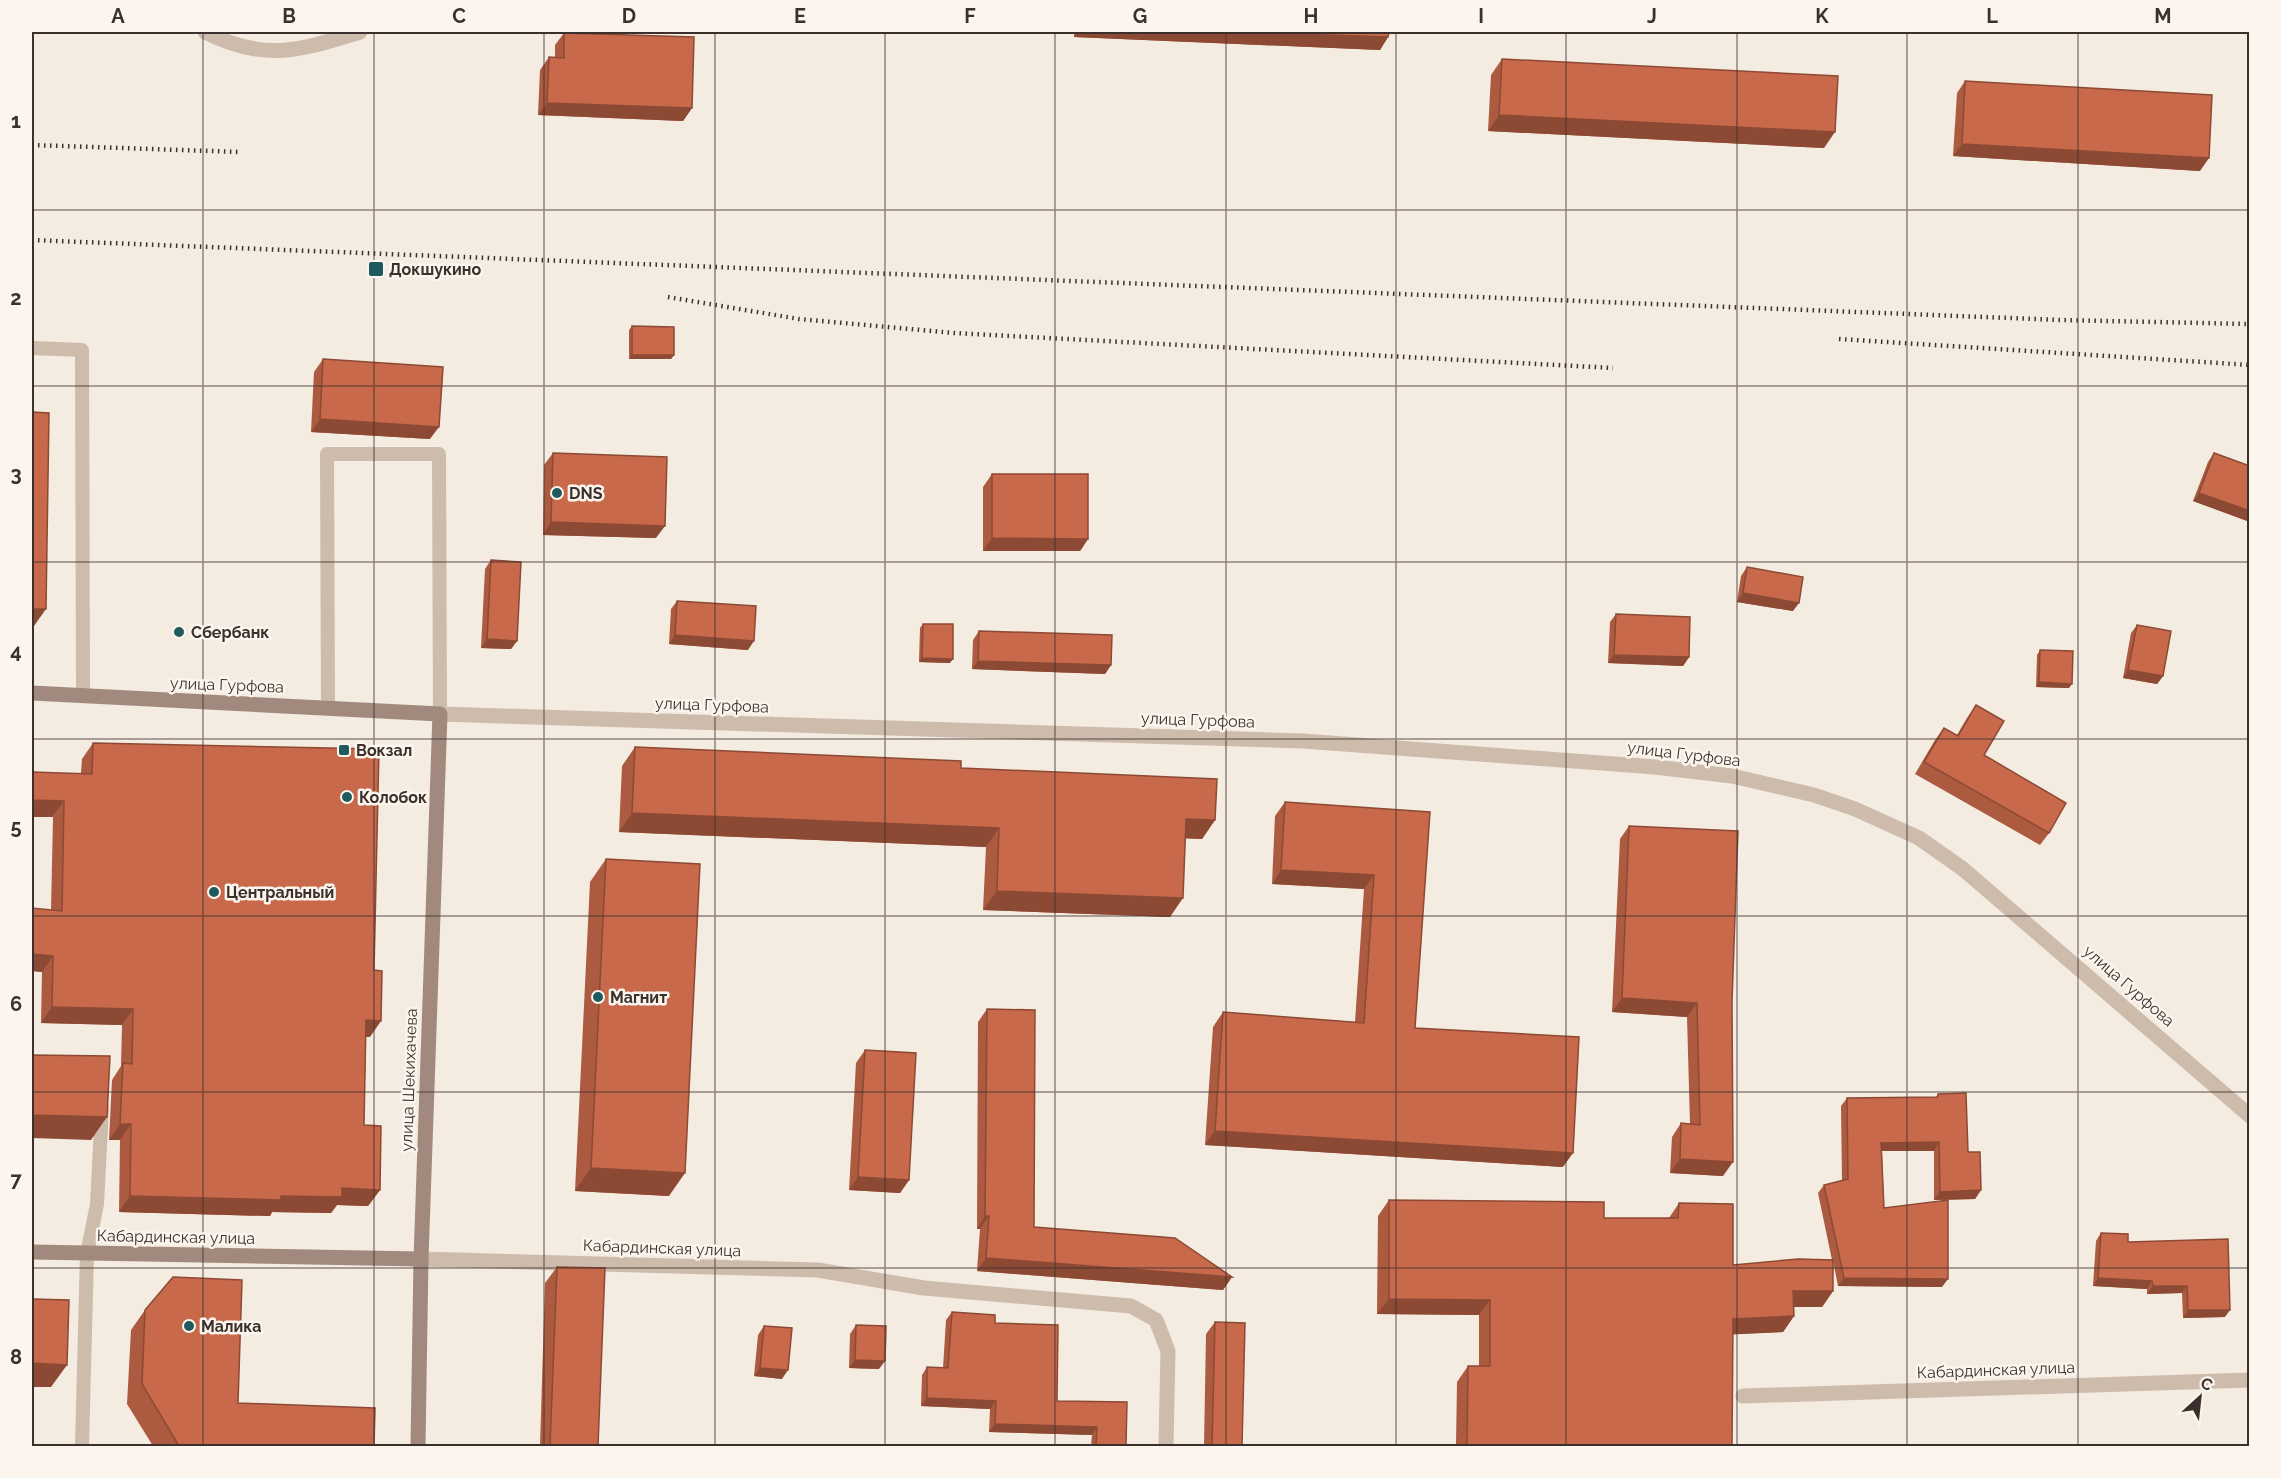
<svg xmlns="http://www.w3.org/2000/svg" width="2281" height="1478" viewBox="0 0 2281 1478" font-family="Raleway,sans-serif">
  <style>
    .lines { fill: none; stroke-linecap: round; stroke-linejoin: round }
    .lane { stroke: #cdbbac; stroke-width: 14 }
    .street { stroke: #cdbbac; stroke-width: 15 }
    .secondary { stroke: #a18a7d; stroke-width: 15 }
    .rail { stroke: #3b302b; stroke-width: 4.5; stroke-dasharray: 1.5 4.5; stroke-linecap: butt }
    .wall { fill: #ac5a40 }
    .shaded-wall { fill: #8c4a34 }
    .building { fill: #c8694b; stroke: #8c4a34; stroke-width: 1.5 }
    .grid { fill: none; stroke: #3b302b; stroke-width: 1.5; stroke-opacity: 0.55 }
    .poi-dot { fill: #1f5a5e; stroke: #fbf5ee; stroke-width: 2 }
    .labels { text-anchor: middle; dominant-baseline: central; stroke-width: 5; stroke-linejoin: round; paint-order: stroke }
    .poi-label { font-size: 16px; font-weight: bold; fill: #3b302b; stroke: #fbf5ee; text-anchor: start }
    .street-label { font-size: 16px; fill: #3b302b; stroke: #fbf5ee }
    .neatline { fill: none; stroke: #3b302b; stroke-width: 2 }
    .grid-label { font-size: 20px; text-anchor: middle; font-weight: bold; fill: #3b302b }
  </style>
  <rect width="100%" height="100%" fill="#f4ebe1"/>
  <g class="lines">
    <g class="lane">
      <polyline points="32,348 82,350 83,696"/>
      <polyline points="328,707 327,454 439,454 440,714"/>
      <polyline points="82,1446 87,1254 97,1204 102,1108"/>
    </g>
    <g class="street">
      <path d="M205 32C265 62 298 51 360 32"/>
      <polyline points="440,714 1303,741 1655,767 1732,776 1814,795 1855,809 1919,838 1963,869 2250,1116"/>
      <polyline points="421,1259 818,1270 924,1288 1131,1306 1156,1320 1168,1351 1166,1446"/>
      <polyline points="1743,1396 2250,1380"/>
    </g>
    <g class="secondary">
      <polyline points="32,693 440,714 421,1259 418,1446"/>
      <polyline points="32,1252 421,1259"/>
    </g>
    <g class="rail">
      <polyline points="32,145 240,152"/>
      <polyline points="32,240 2060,320 2250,324"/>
      <polyline points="668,297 799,319 954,333 1613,368"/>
      <polyline points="1839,339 2250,365"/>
    </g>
  </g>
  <g class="wall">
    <polygon points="1074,32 1389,32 1388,37 1380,50 1074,37"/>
    <polygon points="564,33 692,108 683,121 538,115 540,70 549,57 555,57 555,45"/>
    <polygon points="1502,59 1824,148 1488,131 1491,75"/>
    <polygon points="1965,81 2200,171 1953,156 1957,93"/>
    <polygon points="632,326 674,355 671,359 629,359 629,330"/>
    <polygon points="323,359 430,439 311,432 314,372"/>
    <polygon points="553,453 656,538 543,535 544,465"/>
    <polygon points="2214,453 2250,466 2250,522 2193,501 2208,462"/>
    <polygon points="992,474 1088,539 1080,551 983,551 983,487"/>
    <polygon points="491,560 517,641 511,649 481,648 485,569"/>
    <polygon points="1747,567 1793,611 1737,602 1741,576"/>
    <polygon points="677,601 748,650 669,644 671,609"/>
    <polygon points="1616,614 1689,657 1683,666 1608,663 1610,622"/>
    <polygon points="923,624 950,663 919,662 920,628"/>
    <polygon points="2137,625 2163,676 2157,684 2123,678 2131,633"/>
    <polygon points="979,631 1111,665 1105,674 972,669 973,640"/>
    <polygon points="2040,650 2069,688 2036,687 2037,655"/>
    <polygon points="1976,705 1984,755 2049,833 2040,845 1915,774 1935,740 1944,728 1957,735 1967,718"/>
    <polygon points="93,743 370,1037 366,1037 364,1125 380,1190 368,1206 337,1205 331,1213 272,1212 270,1216 119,1212 120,1140 109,1140 112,1080 121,1066 122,1025 41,1023 42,972 32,971 32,908 51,910 53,817 81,773 82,759"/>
    <polygon points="635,747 961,768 1215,820 1202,839 1186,838 1170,917 983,910 986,847 619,832 622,766"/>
    <polygon points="1285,802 1430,812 1415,1028 1563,1167 1205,1145 1213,1027 1223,1012 1355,1022 1364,889 1272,884 1275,816"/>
    <polygon points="1629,826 1738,831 1723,1176 1670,1173 1672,1137 1681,1123 1690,1124 1687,1017 1612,1012 1620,839"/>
    <polygon points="606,859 669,1196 575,1191 590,882"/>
    <polygon points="987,1009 1034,1227 1232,1277 1223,1290 977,1271 980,1229 977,1229 978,1022"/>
    <polygon points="865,1050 909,1180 900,1193 849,1190 856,1063"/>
    <polygon points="1938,1094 1968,1152 1981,1190 1975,1199 1934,1200 1934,1151 1882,1151 1884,1208 1942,1287 1838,1286 1833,1261 1833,1291 1822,1307 1794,1307 1794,1316 1783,1332 1732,1334 1732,1446 1456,1446 1457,1382 1468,1366 1479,1366 1479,1315 1377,1314 1378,1216 1389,1200 1604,1218 1669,1218 1679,1203 1733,1265 1832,1260 1818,1193 1824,1185 1842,1181 1841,1106 1847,1098 1936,1097"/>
    <polygon points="2101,1233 2128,1242 2228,1239 2225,1317 2183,1318 2182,1293 2147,1294 2147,1289 2093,1286 2096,1241"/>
    <polygon points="557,1267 598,1446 540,1446 545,1283"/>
    <polygon points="145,1310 238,1403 374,1446 153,1446 127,1404 131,1330"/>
    <polygon points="952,1312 995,1323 1057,1401 1126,1446 1091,1446 1092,1435 989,1432 990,1409 921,1406 922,1375 927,1367 943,1368 946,1320"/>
    <polygon points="1215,1322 1242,1446 1204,1446 1206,1334"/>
    <polygon points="856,1325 879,1369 849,1368 850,1334"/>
    <polygon points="764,1326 782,1379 754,1376 758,1335"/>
  </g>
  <g class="shaded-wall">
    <polygon points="1078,32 1244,32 1388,37 1380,50 1074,37"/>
    <polygon points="547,103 692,108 683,121 538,115"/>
    <polygon points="1499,115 1835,132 1824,148 1488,131"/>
    <polygon points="1962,144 2209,158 2200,171 1953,156"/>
    <polygon points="632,355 674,355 671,359 629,359"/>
    <polygon points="320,419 439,427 430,439 311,432"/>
    <polygon points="2199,493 2250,511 2250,522 2193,501"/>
    <polygon points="551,522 665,526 656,538 543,535"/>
    <polygon points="992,538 1088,539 1080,551 983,551"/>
    <polygon points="1743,593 1799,603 1793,611 1737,602"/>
    <polygon points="32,609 46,609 34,626 32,626"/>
    <polygon points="675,635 754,641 748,650 669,644"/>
    <polygon points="487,639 517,641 511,649 481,648"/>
    <polygon points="1614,655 1689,657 1683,666 1608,663"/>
    <polygon points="922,658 953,659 950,663 919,662"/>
    <polygon points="978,661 1111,665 1105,674 972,669"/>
    <polygon points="2128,670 2163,676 2157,684 2123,678"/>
    <polygon points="2039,682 2072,684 2069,688 2036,687"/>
    <polygon points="32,800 64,801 53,817 32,817"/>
    <polygon points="632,813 999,828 986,847 619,832"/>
    <polygon points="1186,819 1215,820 1202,839 1173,838"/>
    <polygon points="1281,870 1374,875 1364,889 1272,884"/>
    <polygon points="997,891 1183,898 1170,917 983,910"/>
    <polygon points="32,954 53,956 42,972 32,971"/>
    <polygon points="1622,998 1697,1003 1687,1017 1612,1012"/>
    <polygon points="52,1007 133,1009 122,1025 41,1023"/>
    <polygon points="366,1020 381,1021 370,1037 355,1036"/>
    <polygon points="32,1115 107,1117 91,1140 32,1138"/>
    <polygon points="120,1124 131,1124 120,1140 109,1140"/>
    <polygon points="1215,1131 1573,1153 1563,1167 1205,1145"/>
    <polygon points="1939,1142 1934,1151 1875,1151 1881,1143"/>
    <polygon points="1680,1159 1733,1162 1723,1176 1670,1173"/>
    <polygon points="591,1168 685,1173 669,1196 575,1191"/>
    <polygon points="858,1177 909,1180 900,1193 849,1190"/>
    <polygon points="342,1188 380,1190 368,1206 337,1205 331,1213 272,1212 270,1216 119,1212 130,1196"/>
    <polygon points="1981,1190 1975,1199 1934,1200 1940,1192"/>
    <polygon points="985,1216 989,1216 980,1229 977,1229"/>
    <polygon points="986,1258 1232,1277 1223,1290 977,1271"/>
    <polygon points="1844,1278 1948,1279 1942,1287 1838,1286"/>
    <polygon points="2098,1278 2152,1281 2147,1289 2093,1286"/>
    <polygon points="2153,1286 2187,1286 2182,1293 2147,1294"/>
    <polygon points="1793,1291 1833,1291 1822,1307 1782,1307"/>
    <polygon points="1389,1299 1490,1300 1479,1315 1377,1314"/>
    <polygon points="2188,1310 2230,1310 2225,1317 2183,1318"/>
    <polygon points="1794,1316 1783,1332 1721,1335 1733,1319"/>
    <polygon points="855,1360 885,1361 879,1369 849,1368"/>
    <polygon points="32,1363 67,1365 51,1387 32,1387"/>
    <polygon points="760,1368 788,1370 782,1379 754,1376"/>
    <polygon points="927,1398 996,1401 990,1409 921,1406"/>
    <polygon points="995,1424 1097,1427 1092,1435 989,1432"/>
  </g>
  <g class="building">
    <polygon points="1244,32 1389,32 1388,37"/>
    <polygon points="564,33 694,37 692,108 547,103 549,57 564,58"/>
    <polygon points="1502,59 1838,76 1835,132 1499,115"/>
    <polygon points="1965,81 2212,95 2209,158 1962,144"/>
    <polygon points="632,326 674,327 674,355 632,355"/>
    <polygon points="323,359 443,367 439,427 320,419"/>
    <polygon points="32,412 49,413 46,609 32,609"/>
    <polygon points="553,453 667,457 665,526 551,522"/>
    <polygon points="2214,453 2250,466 2250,511 2199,493"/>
    <polygon points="992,474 1088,474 1088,539 992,538"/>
    <polygon points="491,560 521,562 517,641 487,639"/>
    <polygon points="1747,567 1803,577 1799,603 1743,593"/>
    <polygon points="677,601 756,606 754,641 675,635"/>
    <polygon points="1616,614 1690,617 1689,657 1614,655"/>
    <polygon points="923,624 953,624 953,659 922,658"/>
    <polygon points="2137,625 2171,631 2163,676 2128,670"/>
    <polygon points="979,631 1112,635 1111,665 978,661"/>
    <polygon points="2040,650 2073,651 2072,684 2039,682"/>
    <polygon points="1976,705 2004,721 1984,755 2066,803 2049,833 1924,762 1944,728 1958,736"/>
    <polygon points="93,743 379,749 374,970 382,971 381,1021 366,1020 364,1125 381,1126 380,1190 342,1188 342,1197 281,1196 281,1200 130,1196 131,1124 120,1124 123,1063 132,1064 133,1009 52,1007 53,956 32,954 32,908 62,911 64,801 32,800 32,772 92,774"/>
    <polygon points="635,747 961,761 961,768 1217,779 1215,820 1186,819 1183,898 997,891 999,828 632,813"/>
    <polygon points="1285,802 1430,812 1415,1028 1579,1037 1573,1153 1215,1131 1223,1012 1364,1023 1374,875 1281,870"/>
    <polygon points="1629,826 1738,831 1732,1002 1733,1162 1680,1159 1681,1123 1700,1125 1697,1003 1622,998"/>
    <polygon points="606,859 700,864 685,1173 591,1168"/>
    <polygon points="987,1009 1035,1010 1034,1227 1175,1238 1232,1277 986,1258 989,1216 985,1216"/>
    <polygon points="865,1050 916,1053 909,1180 858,1177"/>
    <polygon points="32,1055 110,1056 107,1117 32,1115"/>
    <polygon points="1966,1093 1968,1152 1980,1152 1981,1190 1940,1192 1939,1142 1881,1143 1884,1208 1948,1200 1948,1279 1844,1278 1824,1185 1848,1179 1847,1098 1938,1097 1938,1094"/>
    <polygon points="1389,1200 1604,1202 1604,1218 1678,1218 1679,1203 1733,1204 1733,1265 1798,1259 1833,1260 1833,1291 1793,1291 1794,1316 1733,1319 1732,1446 1467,1446 1468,1366 1490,1366 1490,1300 1389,1299"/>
    <polygon points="2101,1233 2128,1234 2128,1242 2228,1239 2230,1310 2188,1310 2187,1286 2153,1286 2152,1281 2098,1278"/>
    <polygon points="557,1267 605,1268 598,1446 550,1446"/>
    <polygon points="173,1277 242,1280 238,1403 375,1408 374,1446 179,1446 142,1384 145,1310"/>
    <polygon points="32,1299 69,1300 67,1365 32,1363"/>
    <polygon points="952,1312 995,1315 995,1323 1058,1325 1057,1401 1127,1402 1126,1446 1096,1446 1097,1427 995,1424 996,1401 927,1398 927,1367 948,1368"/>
    <polygon points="1215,1322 1245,1323 1242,1446 1212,1446"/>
    <polygon points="856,1325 886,1326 885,1361 855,1360"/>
    <polygon points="764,1326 792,1328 788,1370 760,1368"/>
  </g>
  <path class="grid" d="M203 32V1446M374 32V1446M544 32V1446M715 32V1446M885 32V1446M1055 32V1446M1226 32V1446M1396 32V1446M1566 32V1446M1737 32V1446M1907 32V1446M2078 32V1446M32 210H2250M32 386H2250M32 562H2250M32 739H2250M32 916H2250M32 1092H2250M32 1268H2250"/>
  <g class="poi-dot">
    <rect x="368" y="261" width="16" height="16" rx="3"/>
    <circle cx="557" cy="493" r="6"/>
    <circle cx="179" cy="632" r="6"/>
    <rect x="338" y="744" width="12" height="12" rx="3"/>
    <circle cx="347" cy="797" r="6"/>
    <circle cx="214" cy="892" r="6"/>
    <circle cx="598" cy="997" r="6"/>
    <circle cx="189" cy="1326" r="6"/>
  </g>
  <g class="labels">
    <g class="poi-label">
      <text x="389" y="269">Докшукино</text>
      <text x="569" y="493">DNS</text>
      <text x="191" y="632">Сбербанк</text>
      <text x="356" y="750">Вокзал</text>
      <text x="359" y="797">Колобок</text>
      <text x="226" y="892">Центральный</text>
      <text x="610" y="997">Магнит</text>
      <text x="201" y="1326">Малика</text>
    </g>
    <g class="street-label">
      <text transform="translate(227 685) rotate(2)">улица Гурфова</text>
      <text transform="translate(712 705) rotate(2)">улица Гурфова</text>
      <text transform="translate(1198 720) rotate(2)">улица Гурфова</text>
      <text transform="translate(1684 754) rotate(7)">улица Гурфова</text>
      <text transform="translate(2129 986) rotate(41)">улица Гурфова</text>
      <text transform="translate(409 1080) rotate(-88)">улица Шекихачева</text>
      <text transform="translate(176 1237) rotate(1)">Кабардинская улица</text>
      <text transform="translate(662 1248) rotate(2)">Кабардинская улица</text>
      <text transform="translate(1996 1370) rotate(-2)">Кабардинская улица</text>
    </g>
  </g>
  <rect width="2281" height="1478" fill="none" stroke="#fbf5ee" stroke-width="66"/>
  <g transform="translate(2200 1397) rotate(27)" stroke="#fbf5ee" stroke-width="4.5" paint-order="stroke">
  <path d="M0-4.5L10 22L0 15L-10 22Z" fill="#3b302b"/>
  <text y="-9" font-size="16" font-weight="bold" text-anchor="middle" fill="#3b302b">С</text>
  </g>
  <rect x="33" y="33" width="2215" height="1412" class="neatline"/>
  <g class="grid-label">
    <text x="118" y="23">A</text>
    <text x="289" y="23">B</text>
    <text x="459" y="23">C</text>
    <text x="629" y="23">D</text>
    <text x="800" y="23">E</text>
    <text x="970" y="23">F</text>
    <text x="1140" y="23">G</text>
    <text x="1311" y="23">H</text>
    <text x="1481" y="23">I</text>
    <text x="1652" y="23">J</text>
    <text x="1822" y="23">K</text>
    <text x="1992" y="23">L</text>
    <text x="2163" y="23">M</text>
    <text x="16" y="128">1</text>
    <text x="16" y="305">2</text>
    <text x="16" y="481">3</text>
    <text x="16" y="658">4</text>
    <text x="16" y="834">5</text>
    <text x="16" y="1011">6</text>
    <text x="16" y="1187">7</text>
    <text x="16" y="1364">8</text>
  </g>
</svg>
